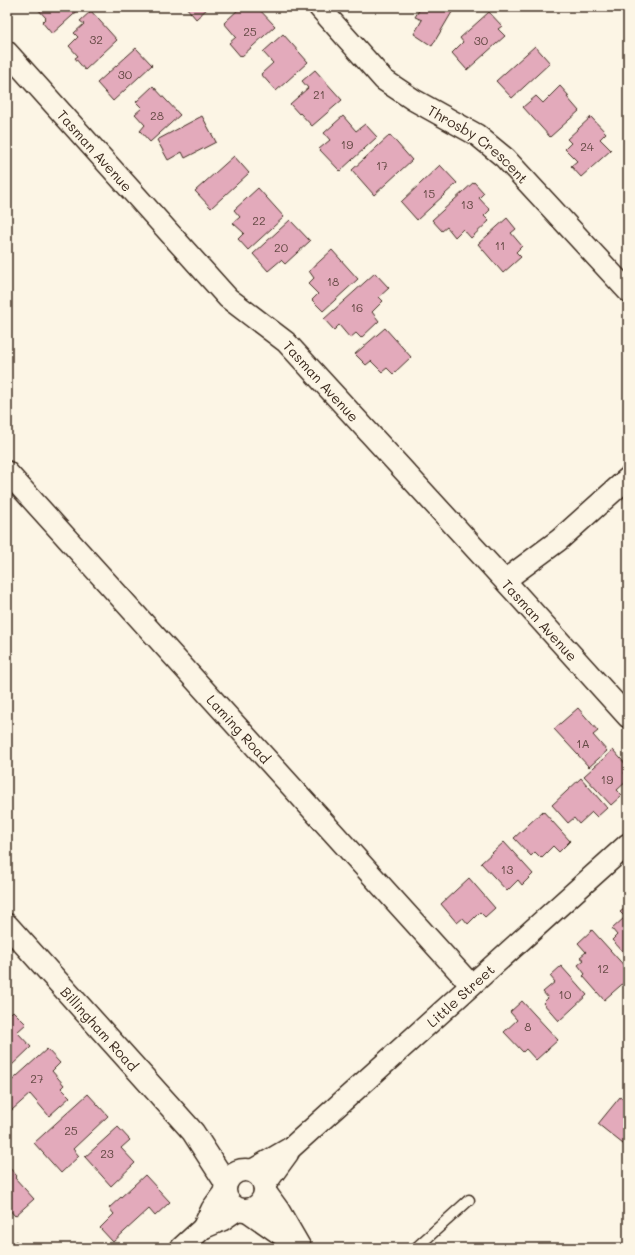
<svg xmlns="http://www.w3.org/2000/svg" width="635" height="1255" viewBox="0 0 635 1255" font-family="Mali,sans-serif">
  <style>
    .building { fill: #e3aabb; stroke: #3b2a1e }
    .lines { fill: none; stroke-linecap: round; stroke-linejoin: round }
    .service-casing { stroke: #3b2a1e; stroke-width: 13 }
    .minor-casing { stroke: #3b2a1e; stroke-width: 24 }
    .tertiary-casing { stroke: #3b2a1e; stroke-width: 25 }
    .service { stroke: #fcf5e5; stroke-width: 10 }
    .minor { stroke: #fcf5e5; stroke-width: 21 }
    .tertiary { stroke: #fcf5e5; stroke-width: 22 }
    .labels { text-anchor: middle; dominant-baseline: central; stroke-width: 4; stroke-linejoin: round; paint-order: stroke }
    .number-label { font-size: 12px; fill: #654a45 }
    .street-label { font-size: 14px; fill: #3b2a1e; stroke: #fcf5e5 }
  </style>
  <rect width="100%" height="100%" fill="#fcf5e5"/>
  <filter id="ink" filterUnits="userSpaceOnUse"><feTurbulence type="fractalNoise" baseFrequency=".025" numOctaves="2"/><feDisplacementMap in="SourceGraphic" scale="8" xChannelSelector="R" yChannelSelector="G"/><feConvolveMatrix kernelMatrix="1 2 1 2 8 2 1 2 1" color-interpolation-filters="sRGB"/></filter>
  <g filter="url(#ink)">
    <g class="building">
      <polygon points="36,7 82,7 52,34 42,22 46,18"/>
      <polygon points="186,7 209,7 196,19"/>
      <polygon points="241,7 257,7 275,26 241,57 229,43 236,37 224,23"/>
      <polygon points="421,7 455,7 432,46 414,34 422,20 415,17"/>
      <polygon points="91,11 117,40 85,70 75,58 78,56 69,46 78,37 74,33 84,24 80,21"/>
      <polygon points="489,12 502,26 498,29 505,36 467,70 452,53 463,42 460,38"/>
      <polygon points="283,34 308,62 276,91 261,74 273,63 263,52"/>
      <polygon points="535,46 550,63 512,98 496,81"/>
      <polygon points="136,48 152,65 113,101 97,83"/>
      <polygon points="315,70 342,100 312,126 300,113 299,114 290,104 308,88 302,81"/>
      <polygon points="153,86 180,115 150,142 140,131 145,125 135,114 142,108 136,102"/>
      <polygon points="560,86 569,96 567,97 579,111 550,137 523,107 536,96 543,103"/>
      <polygon points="202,116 216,142 185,158 182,152 168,160 157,140"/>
      <polygon points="343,116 356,131 365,124 377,137 340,171 319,149 330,140 324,133"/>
      <polygon points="591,117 606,133 600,139 611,150 581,177 571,166 577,161 565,149 571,143 567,139"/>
      <polygon points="390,135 412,160 374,195 352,170"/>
      <polygon points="234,156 249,173 211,208 195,191"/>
      <polygon points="440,165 457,183 417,220 401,202"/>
      <polygon points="474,182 484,193 479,198 490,210 484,216 489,221 471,238 463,229 455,237 447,227 442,231 432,220"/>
      <polygon points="258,188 284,217 248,250 238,239 244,233 233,223 240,217 234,210"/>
      <polygon points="507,218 516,229 511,233 522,246 516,252 521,257 503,273 478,244"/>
      <polygon points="290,220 310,241 285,264 281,260 268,271 253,254"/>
      <polygon points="332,250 358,279 323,311 312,300 318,294 308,284 314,278 309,271"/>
      <polygon points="375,273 389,288 379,297 383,301 372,312 379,321 361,338 356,333 350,338 339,325 334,330 324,319"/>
      <polygon points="385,328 411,357 393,374 387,368 382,372 371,361 366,365 355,354"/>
      <polygon points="578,708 598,731 593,735 607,751 589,767 554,729"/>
      <polygon points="613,750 628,767 628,769 624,773 628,777 628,780 617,790 622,795 611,805 584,776"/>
      <polygon points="581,778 607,808 597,817 592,812 579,824 574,818 568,823 552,805"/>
      <polygon points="543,811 570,841 559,852 553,846 541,858 535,852 531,856 514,838"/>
      <polygon points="504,842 533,874 522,885 518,880 507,891 481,863"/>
      <polygon points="469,878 495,908 485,917 480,912 468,924 463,918 457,923 441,904"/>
      <polygon points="628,906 628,957 612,940 617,935 612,929 625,917 620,912"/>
      <polygon points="592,930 628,970 628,979 604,1000 583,976 585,974 578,965 584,960 580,957 586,952 578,943"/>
      <polygon points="561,966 587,995 559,1021 543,1003 548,998 543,992 555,982 550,976"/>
      <polygon points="522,1001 558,1040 536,1060 526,1049 523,1052 504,1032 517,1020 510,1012"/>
      <polygon points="13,1011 26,1024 17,1032 31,1047 10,1067 7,1063 7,1017"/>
      <polygon points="47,1049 60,1063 52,1071 64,1085 61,1088 70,1097 49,1116 30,1094 12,1110 7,1104 7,1085"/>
      <polygon points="88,1094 108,1116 73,1149 79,1156 61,1173 34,1143"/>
      <polygon points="620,1097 628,1103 628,1148 598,1124"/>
      <polygon points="118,1127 130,1140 121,1148 135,1163 111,1186 85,1157"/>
      <polygon points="7,1165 17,1176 15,1178 34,1199 15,1216 7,1207"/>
      <polygon points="145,1175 170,1202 155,1216 149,1209 113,1242 100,1228 114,1214 109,1208"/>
      <polygon points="16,1241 22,1248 7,1248"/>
    </g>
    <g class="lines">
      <defs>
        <polyline id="service" points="416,1248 469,1200"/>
        <g id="minor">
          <path id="s1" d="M319 7 384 80 414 100 477 135 505 158 628 291"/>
          <path id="s2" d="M7 52 228 298 286 342 515 592 628 717"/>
          <path id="s3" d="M7 472 471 985"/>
          <polyline points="505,580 559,540 628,478"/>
          <path id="s4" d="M251 1171 292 1147 628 844"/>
          <polyline points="264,1186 288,1153"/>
          <polyline points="203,1228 212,1209 225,1191"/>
          <polyline points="181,1248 203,1228 222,1220 238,1209"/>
        </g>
        <g id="tertiary">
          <path id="s5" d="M7 925 193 1132 226 1183"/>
          <circle cx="245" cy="1190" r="20"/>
          <polyline points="265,1192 278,1210 300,1248"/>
          <polyline points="247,1210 294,1243"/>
        </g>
      </defs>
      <use href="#service" class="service-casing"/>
      <use href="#minor" class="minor-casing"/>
      <use href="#tertiary" class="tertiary-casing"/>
      <use href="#service" class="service"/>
      <use href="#minor" class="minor"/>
      <use href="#tertiary" class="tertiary"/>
    </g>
  </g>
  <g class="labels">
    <g class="number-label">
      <text x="250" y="31">25</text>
      <text x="96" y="39">32</text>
      <text x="481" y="40">30</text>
      <text x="125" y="74">30</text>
      <text x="319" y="94">21</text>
      <text x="157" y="115">28</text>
      <text x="347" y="144">19</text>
      <text x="587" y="146">24</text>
      <text x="382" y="165">17</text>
      <text x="429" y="193">15</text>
      <text x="467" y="204">13</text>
      <text x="259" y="220">22</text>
      <text x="500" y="245">11</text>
      <text x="281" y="247">20</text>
      <text x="333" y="281">18</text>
      <text x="357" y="307">16</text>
      <text x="583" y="743">1A</text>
      <text x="607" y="779">19</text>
      <text x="507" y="869">13</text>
      <text x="603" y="968">12</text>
      <text x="565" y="994">10</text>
      <text x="528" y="1026">8</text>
      <text x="37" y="1078">27</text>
      <text x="71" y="1130">25</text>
      <text x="107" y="1153">23</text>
    </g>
    <g class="street-label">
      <text stroke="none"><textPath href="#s1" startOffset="212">Throsby Crescent</textPath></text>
      <text stroke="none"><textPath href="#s2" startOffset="132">Tasman Avenue</textPath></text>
      <text stroke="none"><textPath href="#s2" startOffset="456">Tasman Avenue</textPath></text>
      <text stroke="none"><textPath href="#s2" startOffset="780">Tasman Avenue</textPath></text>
      <text stroke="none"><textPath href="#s3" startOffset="346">Laming Road</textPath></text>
      <text stroke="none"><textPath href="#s4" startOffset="274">Little Street</textPath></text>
      <text stroke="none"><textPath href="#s5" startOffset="139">Billingham Road</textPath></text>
    </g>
  </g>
  <rect width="635" height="1255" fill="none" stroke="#fcf5e5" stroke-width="24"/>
  <rect x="12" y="12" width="611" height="1231" fill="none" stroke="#3b2a1e" stroke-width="1.5" filter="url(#ink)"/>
</svg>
